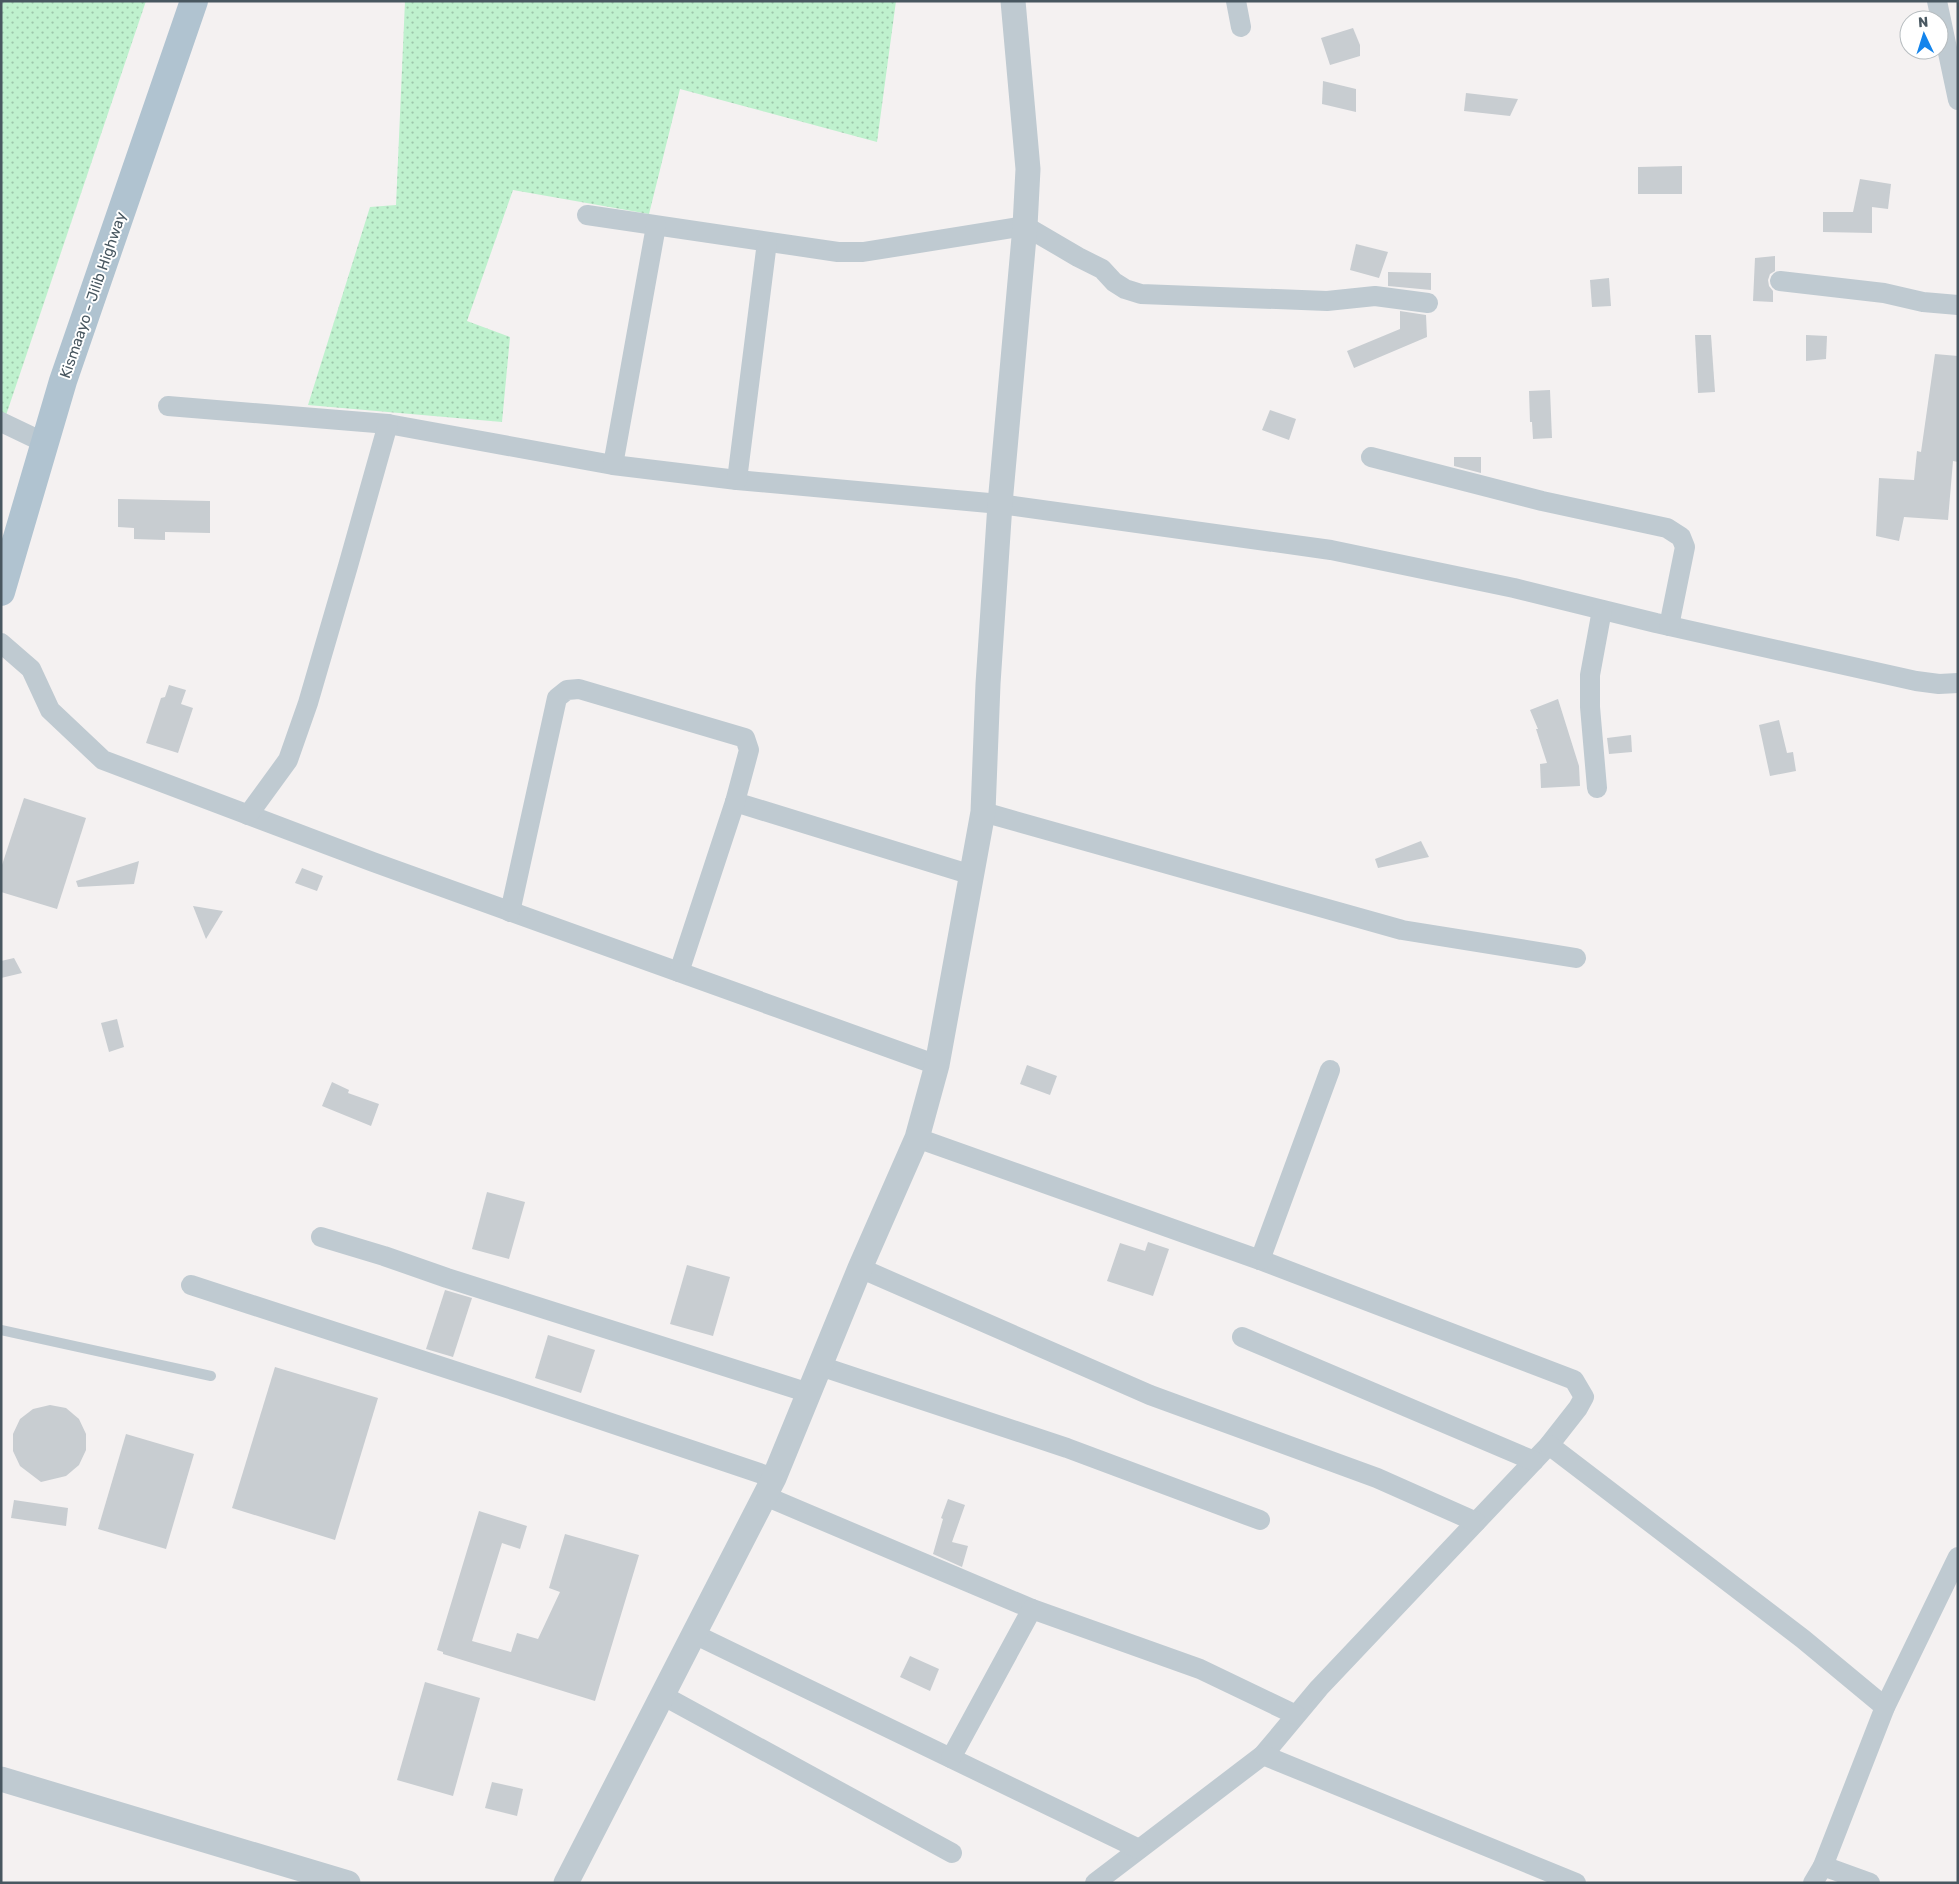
<svg xmlns="http://www.w3.org/2000/svg" width="1959" height="1884" viewBox="0 0 1959 1884" font-family="Rubik,sans-serif">
  <style>
    .grass { fill: url(#grass-dots) }
    .building { fill: #c8cdd1 }
    .lines { fill: none; stroke-linecap: round; stroke-linejoin: round }
    .service { stroke: #bfcad1; stroke-width: 10 }
    .minor { stroke: #bfcad1; stroke-width: 20 }
    .tertiary { stroke: #bfcad1; stroke-width: 25 }
    .primary { stroke: #b0c3d0; stroke-width: 28 }
    .labels { text-anchor: middle; dominant-baseline: central; stroke-width: 4; stroke-linejoin: round; paint-order: stroke }
    .street-label { font-size: 15px; fill: #485760; stroke: #fff }
  </style>
  <defs>
    <pattern id="grass-dots" width="8" height="8" patternUnits="userSpaceOnUse" patternTransform="scale(1.25)"><rect width="8" height="8" fill="#bff1ce"/><path d="M2 2h.1M6 6h.1" fill="none" stroke="#9dc6ab" stroke-width="1.8" stroke-linecap="round"/></pattern>
  </defs>
  <rect width="100%" height="100%" fill="#f4f1f1"/>
  <g class="grass">
    <polygon points="1,1 146,1 1,430"/>
    <polygon points="405,1 896,1 877,142 680,89 649,214 513,190 467,321 510,337 502,422 308,405 370,207 396,205"/>
  </g>
  <g class="building">
    <polygon points="1353,28 1360,45 1360,56 1330,65 1321,38"/>
    <polygon points="1323,81 1356,89 1356,112 1322,104"/>
    <polygon points="1466,93 1518,99 1510,116 1464,111"/>
    <polygon points="1682,166 1682,194 1638,194 1638,167"/>
    <polygon points="1860,179 1891,184 1888,209 1872,207 1872,233 1823,232 1823,212 1853,212"/>
    <polygon points="1356,244 1388,252 1379,278 1350,270"/>
    <polygon points="1775,256 1775,271 1770,274 1768,280 1769,286 1773,291 1773,302 1753,301 1755,258"/>
    <polygon points="1388,272 1431,273 1431,290 1388,286"/>
    <polygon points="1609,278 1611,306 1592,307 1590,280"/>
    <polygon points="1400,311 1426,315 1427,337 1354,368 1347,351 1400,329"/>
    <polygon points="1695,335 1711,335 1715,392 1698,393"/>
    <polygon points="1806,335 1827,336 1826,359 1806,361"/>
    <polygon points="1935,354 1958,356 1958,462 1953,461 1948,520 1904,517 1899,541 1876,536 1879,478 1914,480 1917,451 1921,452"/>
    <polygon points="1550,390 1552,438 1533,439 1532,422 1530,422 1529,391"/>
    <polygon points="1270,410 1296,419 1289,440 1262,430"/>
    <polygon points="1454,457 1481,457 1481,473 1454,466"/>
    <polygon points="118,499 210,501 210,533 165,532 165,540 134,539 134,528 118,527"/>
    <polygon points="169,685 186,690 181,704 193,708 178,753 146,743 161,698 165,697"/>
    <polygon points="1558,699 1579,766 1580,786 1541,788 1540,764 1547,763 1536,729 1538,729 1530,710"/>
    <polygon points="1779,720 1787,753 1793,752 1796,771 1770,776 1759,725"/>
    <polygon points="1631,735 1632,752 1609,754 1607,738"/>
    <polygon points="24,798 86,818 57,909 1,892 1,868"/>
    <polygon points="1421,841 1429,857 1378,868 1375,859"/>
    <polygon points="139,861 134,884 78,887 76,881"/>
    <polygon points="302,868 323,876 317,891 295,883"/>
    <polygon points="193,906 223,911 206,939"/>
    <polygon points="14,958 22,973 1,978 1,961"/>
    <polygon points="117,1019 124,1047 109,1052 101,1023"/>
    <polygon points="1027,1065 1057,1076 1050,1095 1020,1084"/>
    <polygon points="332,1082 349,1090 348,1093 379,1104 371,1126 322,1106"/>
    <polygon points="487,1192 525,1202 509,1259 472,1249"/>
    <polygon points="1148,1242 1169,1249 1153,1296 1107,1281 1120,1243 1145,1251"/>
    <polygon points="687,1265 730,1277 713,1336 670,1324"/>
    <polygon points="445,1290 472,1298 453,1357 426,1349"/>
    <polygon points="548,1335 595,1350 581,1393 535,1378"/>
    <polygon points="275,1367 378,1398 335,1540 232,1508"/>
    <polygon points="50,1405 66,1408 79,1419 86,1434 86,1450 79,1465 66,1476 41,1482 20,1466 13,1451 13,1434 20,1419 33,1409"/>
    <polygon points="126,1434 194,1454 166,1549 98,1529"/>
    <polygon points="948,1499 965,1505 952,1542 968,1546 962,1567 933,1554 943,1519 941,1518"/>
    <polygon points="14,1500 68,1508 66,1526 11,1518"/>
    <polygon points="479,1511 527,1526 520,1549 502,1543 472,1641 511,1652 517,1633 538,1639 560,1592 549,1588 565,1534 639,1555 595,1701 443,1654 443,1652 437,1650"/>
    <polygon points="910,1656 939,1669 930,1691 900,1677"/>
    <polygon points="425,1682 480,1698 453,1796 397,1780"/>
    <polygon points="492,1782 523,1789 517,1816 485,1808"/>
  </g>
  <g class="lines">
    <polyline class="service" points="1,1330 211,1376"/>
    <g class="minor">
      <polyline points="1236,1 1241,27"/>
      <polyline points="1937,1 1958,100"/>
      <polyline points="587,215 838,252 863,252 1025,226 1078,257 1102,269 1114,282 1125,289 1141,294 1327,301 1375,296 1428,303"/>
      <polyline points="1780,281 1884,293 1923,302 1958,305"/>
      <polyline points="168,406 388,424 613,465 737,480 1000,504 1331,550 1514,588 1656,623 1916,681 1939,684 1958,683"/>
      <polyline points="1,422 45,443"/>
      <polyline points="1371,457 1542,501 1667,528 1681,537 1685,547 1669,626"/>
      <polyline points="613,465 656,226"/>
      <polyline points="737,480 767,242"/>
      <polyline points="1,643 31,669 50,710 103,760 373,862 937,1065"/>
      <polyline points="1597,788 1590,707 1590,675 1602,610"/>
      <polyline points="735,802 972,875"/>
      <polyline points="983,812 1402,930 1576,958"/>
      <polyline points="248,815 288,760 308,703 348,566 388,424"/>
      <polyline points="510,912 557,698 567,690 579,689 745,738 749,750 735,802 679,972"/>
      <polyline points="917,1138 1260,1260 1574,1380 1584,1397 1578,1408 1549,1445 1319,1688 1263,1755 1095,1883"/>
      <polyline points="321,1237 384,1256 447,1278 809,1393"/>
      <polyline points="1260,1260 1330,1070"/>
      <polyline points="860,1268 1150,1395 1377,1478 1476,1522"/>
      <polyline points="191,1285 510,1389 774,1478"/>
      <polyline points="1242,1337 1534,1461"/>
      <polyline points="820,1366 1067,1448 1260,1520"/>
      <polyline points="1549,1445 1803,1639 1885,1707"/>
      <polyline points="765,1496 1032,1609 1200,1669 1296,1715"/>
      <polyline points="694,1634 1139,1849"/>
      <polyline points="662,1695 952,1853"/>
      <polyline points="1263,1755 1576,1883"/>
      <polyline points="951,1758 1032,1609"/>
      <polyline points="1823,1866 1870,1883"/>
      <polyline points="1813,1883 1823,1866 1885,1707 1958,1557"/>
    </g>
    <g class="tertiary">
      <polyline points="1,1779 348,1883"/>
      <polyline points="566,1883 774,1478 860,1268 917,1138 937,1065 983,812 988,684 1000,504 1025,226 1028,169 1013,1"/>
    </g>
    <polyline class="primary" points="1,592 63,381 194,1"/>
  </g>
  <g class="labels">
    <g class="street-label">
      <text transform="translate(93 295) rotate(-71)">Kismaayo - Jilib Highway</text>
    </g>
  </g>
  <rect width="1959" height="1884" fill="none" stroke="#485760" stroke-width="5"/>
  <g transform="translate(1924 35) rotate(356)"><circle r="24" fill="#ffffff" stroke="#b6bcbf"/>
  <path d="M0-4L9 19L0 12L-9 19Z" fill="#1384ec"/>
  <text y="-8" font-size="14" font-weight="bold" text-anchor="middle" fill="#485760">N</text>
  </g>
</svg>
